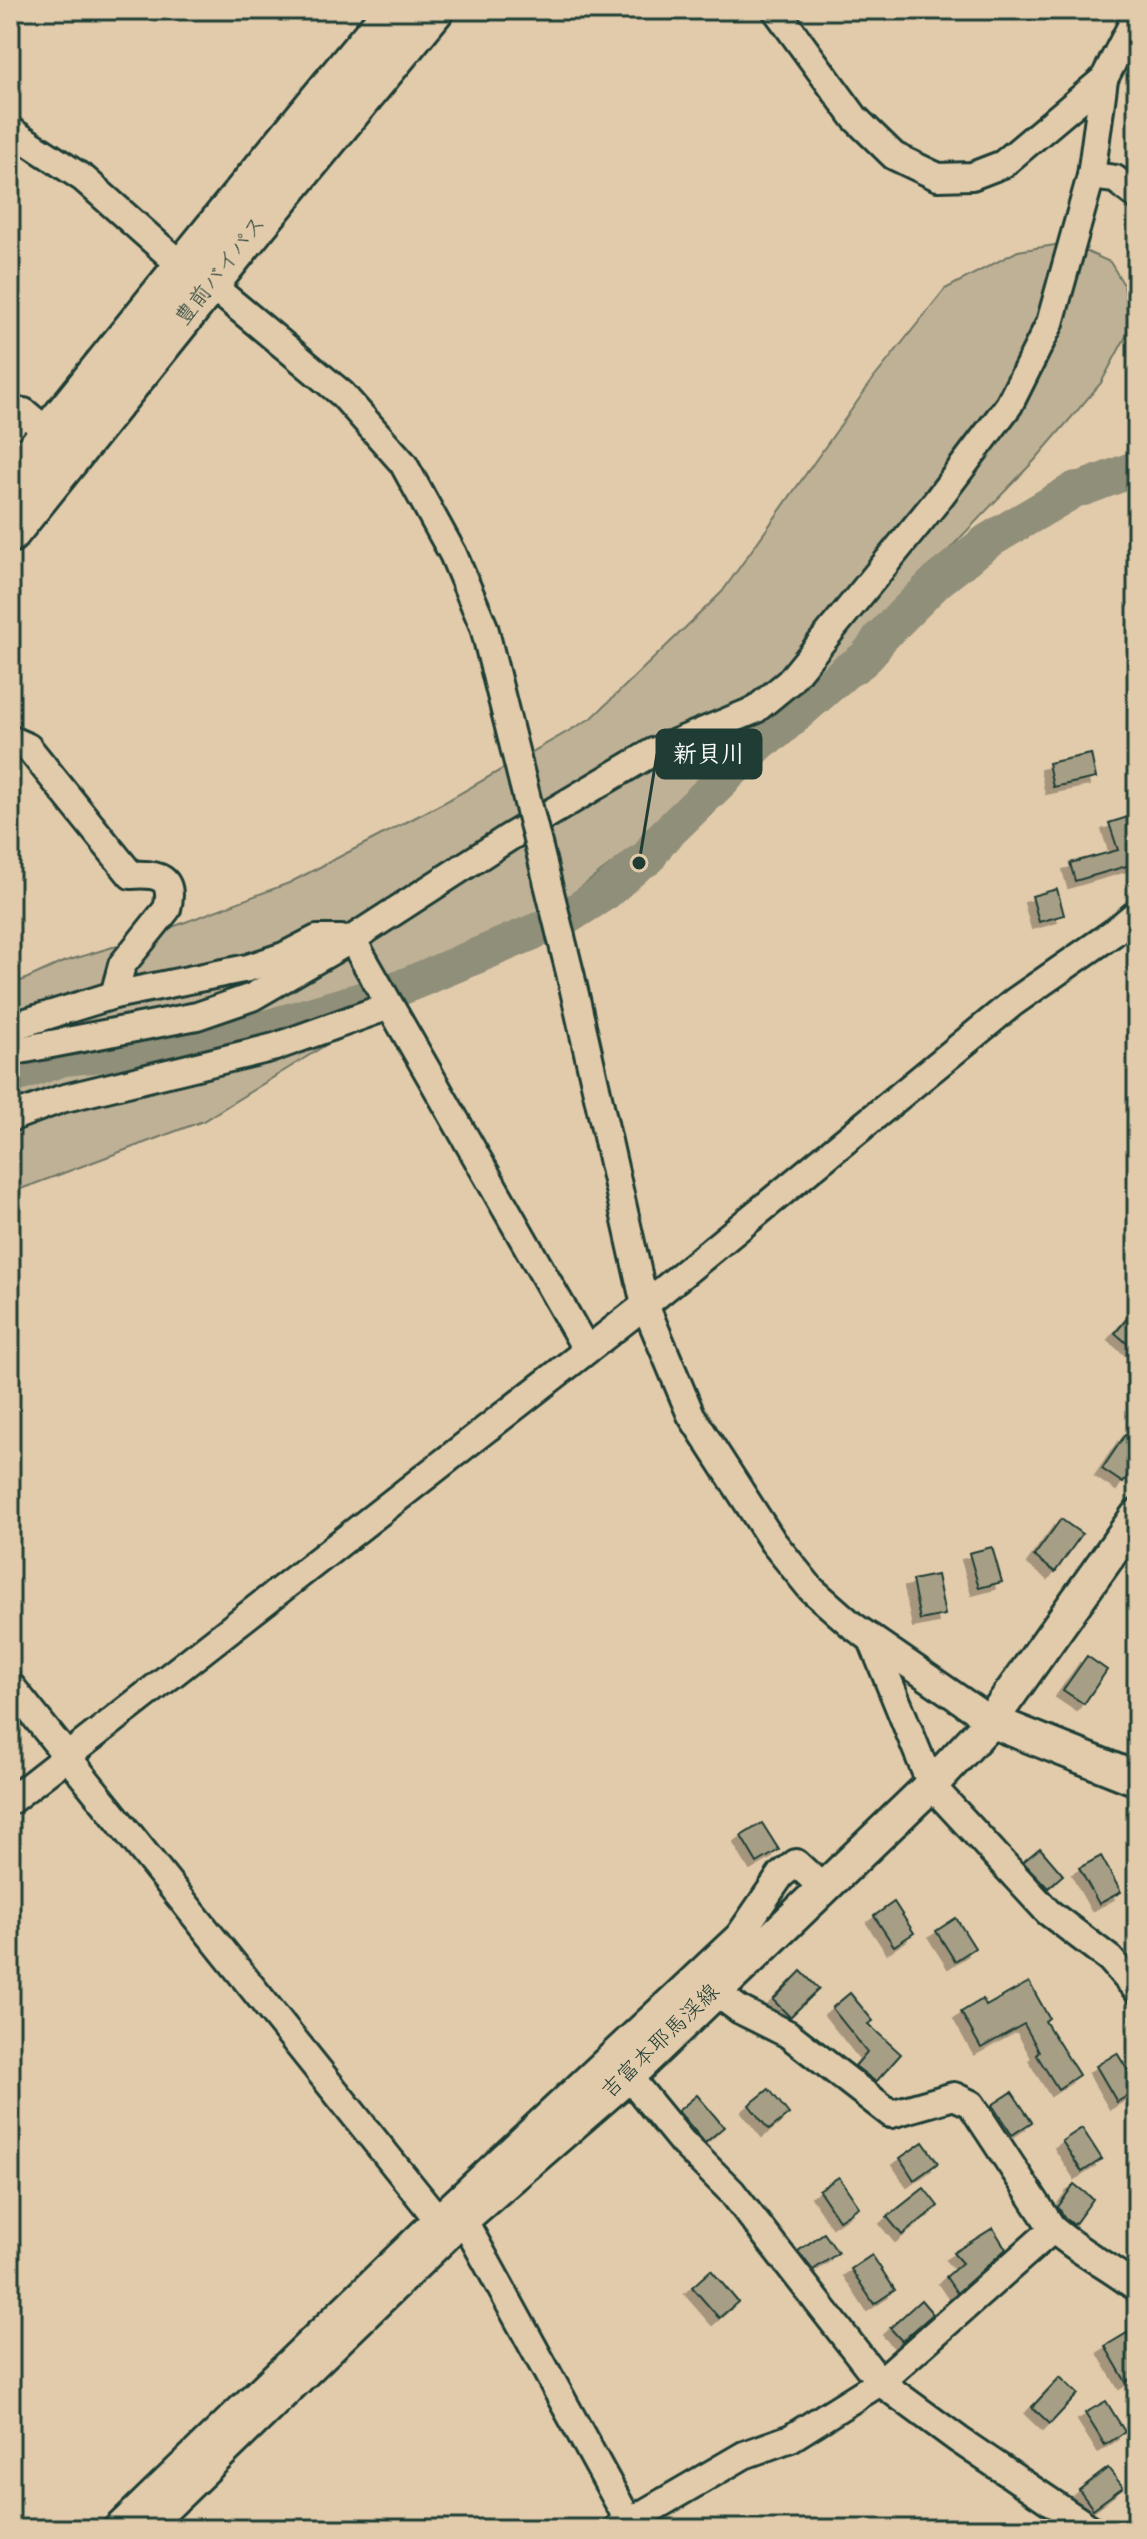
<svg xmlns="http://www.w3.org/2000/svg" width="1147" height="2539" viewBox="0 0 1147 2539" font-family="Kalam,'Klee One',sans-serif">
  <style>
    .green { fill: #bfb196; stroke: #6f7765; stroke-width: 2 }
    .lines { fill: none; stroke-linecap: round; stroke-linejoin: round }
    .river { stroke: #908f79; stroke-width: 36 }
    .building { fill: #a69f86; stroke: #1f3d34; stroke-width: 2; filter: url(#shadow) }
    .minor-casing { stroke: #1f3d34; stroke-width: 32 }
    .major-casing { stroke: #1f3d34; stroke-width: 38 }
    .highway-casing { stroke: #1f3d34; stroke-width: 44 }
    .minor { stroke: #e2cbab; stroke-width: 26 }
    .major { stroke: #e2cbab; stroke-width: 32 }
    .highway { stroke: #e2cbab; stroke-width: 38 }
    .minor-bridge-casing { stroke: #1f3d34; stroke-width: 32; stroke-linecap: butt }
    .minor-bridge { stroke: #e2cbab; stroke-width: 26 }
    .labels { text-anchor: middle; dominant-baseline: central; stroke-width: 8; stroke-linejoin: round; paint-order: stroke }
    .street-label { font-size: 22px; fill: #1f3d34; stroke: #e2cbab }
    .leader { fill: none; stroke: #1f3d34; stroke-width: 3 }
    .callout-dot { fill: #1f3d34; stroke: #e2cbab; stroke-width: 3 }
    .callout { fill: #1f3d34; stroke: #1f3d34; stroke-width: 3 }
    .callout-label { font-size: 24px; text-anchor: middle; font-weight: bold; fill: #fff }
  </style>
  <defs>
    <filter id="shadow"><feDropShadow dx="-7" dy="7" stdDeviation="0" flood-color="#0004"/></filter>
  </defs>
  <rect width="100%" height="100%" fill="#e2cbab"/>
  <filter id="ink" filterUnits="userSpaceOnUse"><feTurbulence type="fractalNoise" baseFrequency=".0125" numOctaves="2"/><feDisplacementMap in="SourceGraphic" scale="16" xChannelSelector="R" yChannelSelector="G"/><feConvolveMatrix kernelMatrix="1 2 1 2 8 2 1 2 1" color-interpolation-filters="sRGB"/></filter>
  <g filter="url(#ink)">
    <polygon class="green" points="1067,243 1110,262 1124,285 1131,327 1101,383 1034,461 742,765 530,926 329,1043 203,1121 10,1193 10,986 63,962 143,938 289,883 445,802 593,717 722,592 874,378 945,289 1018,251"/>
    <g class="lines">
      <path class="river" d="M10 1077 63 1058 191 1045 238 1036 395 990 562 920 606 892 639 863 648 858 658 842 763 740 775 733 846 671C860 664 872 653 879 639L937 581 988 541 1076 489 1084 488 1137 468"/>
    </g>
    <g class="building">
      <polygon points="1091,754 1096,778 1053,787 1048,763"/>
      <polygon points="1137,814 1137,863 1075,881 1070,863 1118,850 1109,823"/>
      <polygon points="1057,889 1064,915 1039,922 1032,896"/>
      <polygon points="1137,1307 1137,1352 1115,1333"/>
      <polygon points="1125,1435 1137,1443 1137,1462 1123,1483 1102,1469"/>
      <polygon points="1061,1519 1082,1534 1055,1572 1034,1556"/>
      <polygon points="992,1547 1002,1582 979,1588 969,1553"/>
      <polygon points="937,1575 945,1615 920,1620 912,1580"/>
      <polygon points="1087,1656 1107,1670 1084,1704 1063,1690"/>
      <polygon points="762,1823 779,1850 757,1863 741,1836"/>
      <polygon points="1040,1848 1063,1875 1048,1888 1023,1862"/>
      <polygon points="1101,1856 1121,1892 1099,1904 1079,1868"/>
      <polygon points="894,1902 914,1933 894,1946 874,1916"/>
      <polygon points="956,1918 975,1948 955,1961 936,1931"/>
      <polygon points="801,1971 819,1989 790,2017 773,2000"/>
      <polygon points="1029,1982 1049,2018 1045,2021 1079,2075 1058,2089 1036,2054 1039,2051 1024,2024 981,2048 961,2012 983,1999 986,2006"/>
      <polygon points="850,1993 873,2021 868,2024 901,2054 876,2082 855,2066 867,2052 832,2008"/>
      <polygon points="1117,2053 1137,2085 1137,2090 1117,2102 1096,2066"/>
      <polygon points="769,2089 789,2114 769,2130 749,2105"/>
      <polygon points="1012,2092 1032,2122 1012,2135 992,2105"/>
      <polygon points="697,2095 724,2127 705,2143 678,2111"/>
      <polygon points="1082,2128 1102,2159 1082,2172 1062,2141"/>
      <polygon points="923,2142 938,2163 914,2180 900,2158"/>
      <polygon points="839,2177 859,2207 839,2220 819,2190"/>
      <polygon points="1074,2184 1093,2199 1074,2225 1065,2218 1058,2207"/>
      <polygon points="924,2188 938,2206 902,2235 887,2217"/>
      <polygon points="993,2228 1006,2249 957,2293 946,2277 962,2263 953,2253"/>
      <polygon points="824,2233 838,2253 813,2270 798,2251"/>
      <polygon points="872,2255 895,2290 874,2304 851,2269"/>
      <polygon points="711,2270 738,2302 719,2318 692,2287"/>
      <polygon points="921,2300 933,2314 902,2341 890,2328"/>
      <polygon points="1127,2333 1137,2351 1137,2375 1126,2382 1105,2346"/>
      <polygon points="1060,2377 1078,2394 1050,2424 1032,2407"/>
      <polygon points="1106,2401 1125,2432 1105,2445 1085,2413"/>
      <polygon points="1108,2468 1123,2487 1093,2509 1079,2490"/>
    </g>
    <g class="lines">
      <defs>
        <g id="minor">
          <polyline points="776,10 855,118 894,156 938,177 972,176 1003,164 1104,79 1137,15"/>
          <polyline points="10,130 84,179 184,268 210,284 342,394 403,463 453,554 484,627 523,783"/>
          <polyline points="1091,176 1115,179 1137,196"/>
          <polyline points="10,427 24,412 49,433"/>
          <path d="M10 739 28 747 131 875C158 873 175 877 167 909L122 965 114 995"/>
          <polyline points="352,939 586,1349"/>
          <polyline points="571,977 645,1305 691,1415 773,1542 811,1589 853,1626 991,1721"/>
          <polyline points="10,1027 114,995 248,968 284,956 317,939 341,939"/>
          <polyline points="10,1052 197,1016 252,997 352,939 508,838 653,752 755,710 789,682 935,503 1009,405 1050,323 1091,176 1104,79"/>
          <polyline points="10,1118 61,1099 275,1047 389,1006"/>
          <polyline points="871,1638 931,1785 1048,1912 1110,1959 1137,1990"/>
          <polyline points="10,1685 448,2232"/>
          <polyline points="10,1801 645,1305 1014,1002 1113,933 1137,913"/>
          <path d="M714 1991 740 2010 788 2034 891 2114 954 2096 971 2104 1053 2229C1079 2252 1110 2267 1137 2288"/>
          <polyline points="628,2076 682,2142 732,2192 880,2382 959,2440 1091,2529"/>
          <polyline points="463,2219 633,2529"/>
          <polyline points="116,2529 437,2219 739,1936 781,1875 796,1863 823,1888"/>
          <polyline points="617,2529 744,2455 791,2438 880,2382 1053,2229"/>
        </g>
        <g id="major">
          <polyline points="991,1721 1137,1779"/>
          <polyline points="142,2529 448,2232 628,2076 931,1785 991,1721 1137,1516"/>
        </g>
        <g id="highway">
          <path d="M10 482C137 324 264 165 394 10"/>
          <polyline points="10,533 249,235 434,10"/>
        </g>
      </defs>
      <use href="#minor" class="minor-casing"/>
      <use href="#major" class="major-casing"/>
      <use href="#highway" class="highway-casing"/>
      <use href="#minor" class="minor"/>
      <use href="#major" class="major"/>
      <use href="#highway" class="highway"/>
      <defs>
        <polyline id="minor-bridge" points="523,783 571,977"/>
      </defs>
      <use href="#minor-bridge" class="minor-bridge-casing"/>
      <use href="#minor-bridge" class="minor-bridge"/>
    </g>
  </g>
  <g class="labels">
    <g class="street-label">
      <text transform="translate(221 271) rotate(-52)">豊前バイパス</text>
      <text transform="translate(661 2042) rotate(-44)">吉富本耶馬渓線</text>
    </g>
  </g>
  <path class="leader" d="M639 863L657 754"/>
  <circle class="callout-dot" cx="639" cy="863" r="8"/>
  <rect class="callout" x="657" y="730" width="104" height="48" rx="8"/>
  <g class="callout-label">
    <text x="709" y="762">新貝川</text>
  </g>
  <rect width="1147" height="2539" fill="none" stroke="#e2cbab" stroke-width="40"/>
  <rect x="20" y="20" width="1107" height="2499" fill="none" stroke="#1f3d34" stroke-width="3" filter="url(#ink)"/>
</svg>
